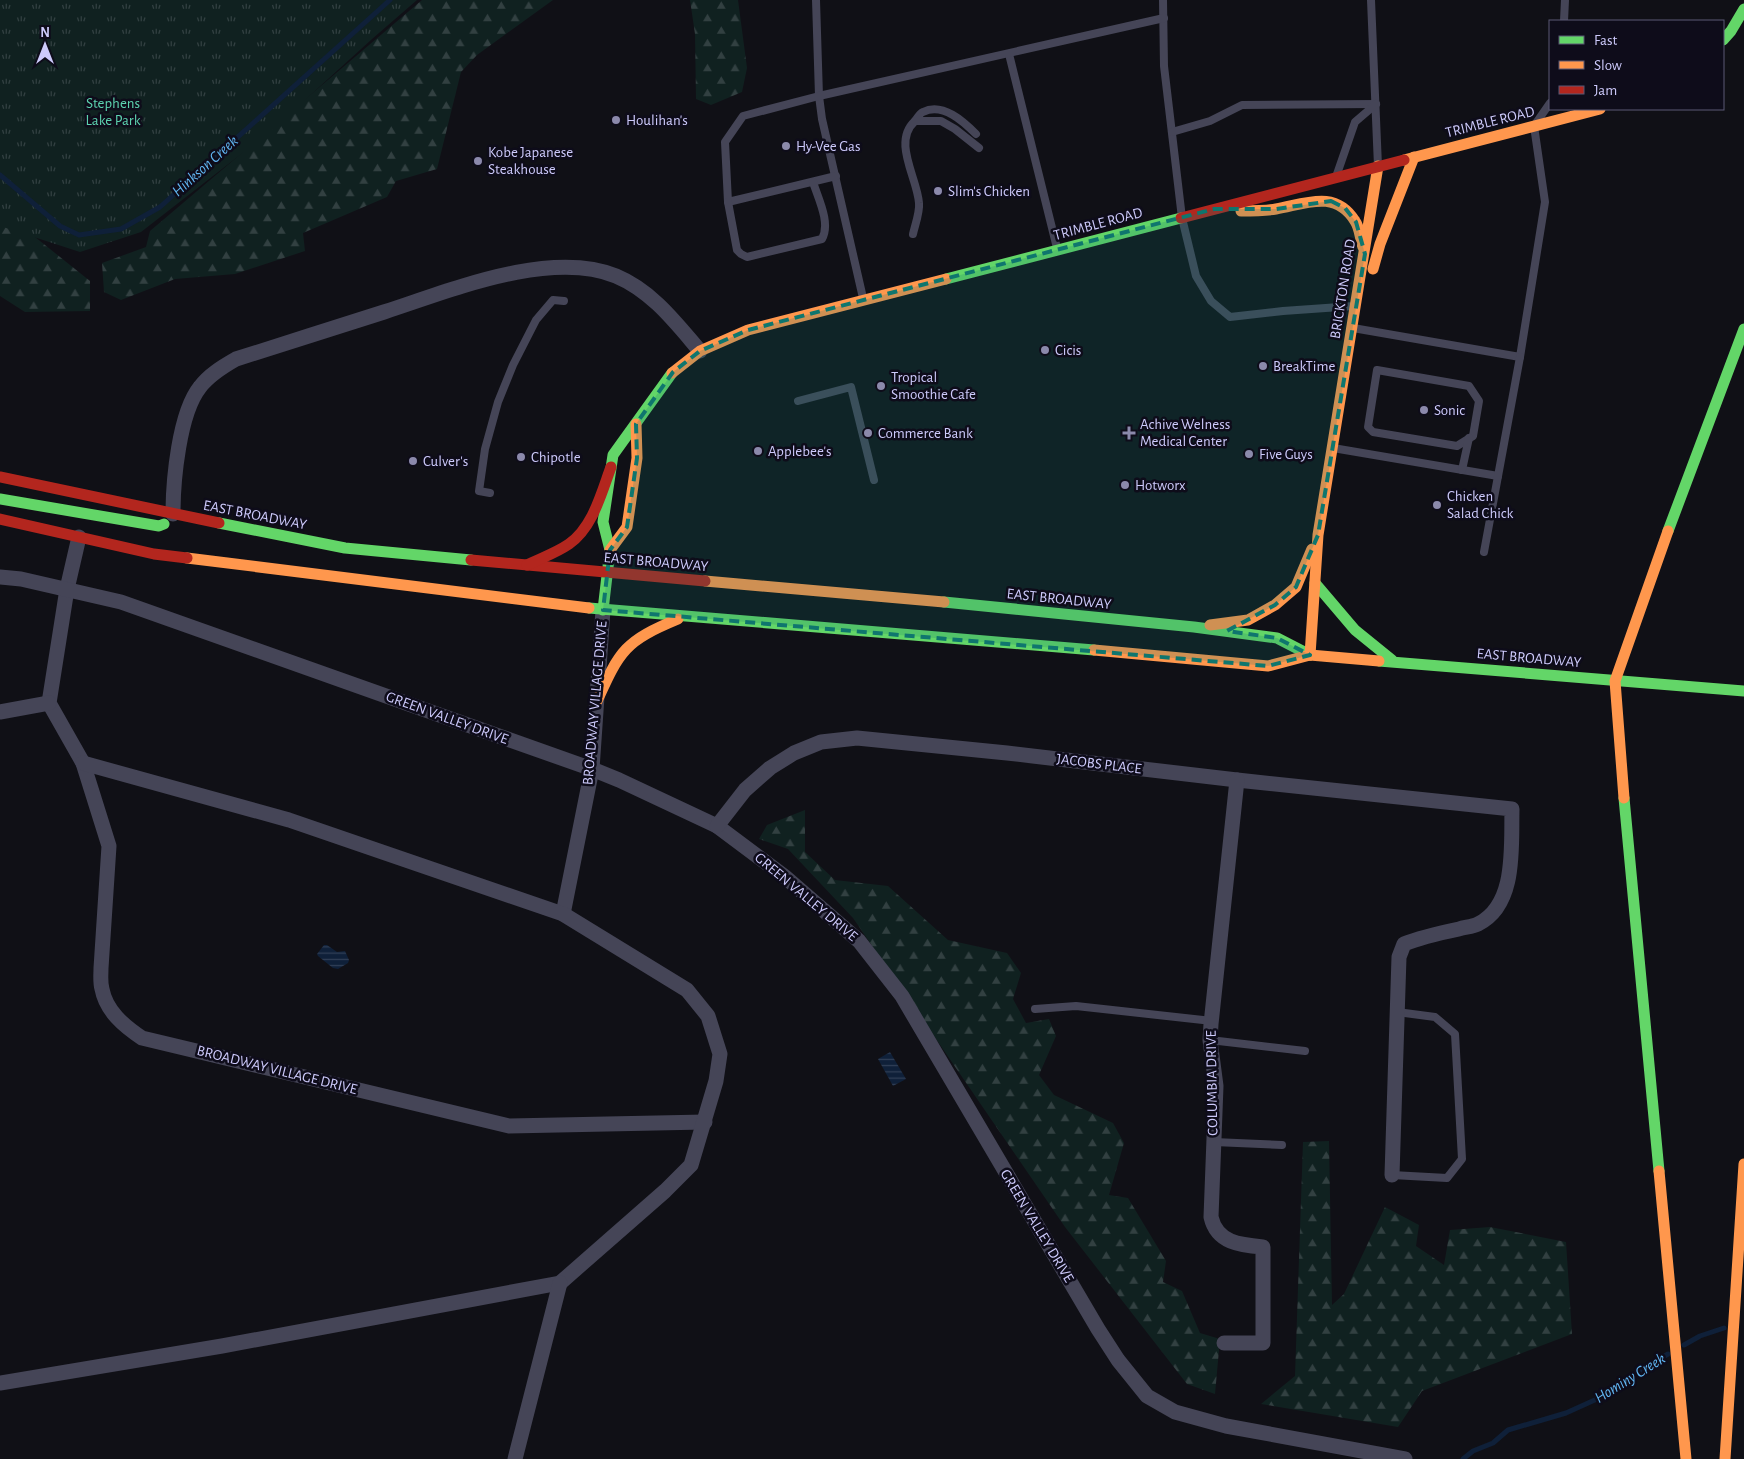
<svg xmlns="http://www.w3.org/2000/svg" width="1744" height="1459" viewBox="0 0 1744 1459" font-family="'Alegreya Sans',sans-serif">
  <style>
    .forest { fill: url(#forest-firs) }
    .park { fill: url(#park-tufts) }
    .water { fill: url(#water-rules) }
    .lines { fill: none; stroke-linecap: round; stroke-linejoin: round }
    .stream { stroke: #0f2039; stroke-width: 5 }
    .lane { stroke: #454557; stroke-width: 8 }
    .street { stroke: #454557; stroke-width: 15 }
    .fast { stroke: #63d668; stroke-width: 11 }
    .slow { stroke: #ff974d; stroke-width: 11 }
    .jam { stroke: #b3261e; stroke-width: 11 }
    .marked { fill: #0f766e; fill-opacity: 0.2; stroke: #0f766e; stroke-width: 4; stroke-dasharray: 10 6; stroke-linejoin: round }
    .poi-dot { fill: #8b89ab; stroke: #0e0c1a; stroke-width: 2 }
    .labels { text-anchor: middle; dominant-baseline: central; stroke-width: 5; stroke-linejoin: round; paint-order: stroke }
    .park-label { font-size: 15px; fill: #5dd3b0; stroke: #0e0c1a }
    .poi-label { font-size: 15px; fill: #cdcafb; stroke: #0e0c1a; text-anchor: start }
    .street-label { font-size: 15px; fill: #cdcafb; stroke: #0e0c1a }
    .water-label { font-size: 16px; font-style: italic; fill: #61b6f2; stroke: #0e0c1a }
  </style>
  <defs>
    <pattern id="forest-firs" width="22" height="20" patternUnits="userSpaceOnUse" patternTransform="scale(1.25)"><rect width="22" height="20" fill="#102120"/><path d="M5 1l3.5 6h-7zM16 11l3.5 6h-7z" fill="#324041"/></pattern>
    <pattern id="park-tufts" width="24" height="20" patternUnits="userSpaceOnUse" patternTransform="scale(1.25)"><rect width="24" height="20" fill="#102120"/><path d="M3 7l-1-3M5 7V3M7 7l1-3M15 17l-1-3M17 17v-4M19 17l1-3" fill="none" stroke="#324041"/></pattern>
    <pattern id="water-rules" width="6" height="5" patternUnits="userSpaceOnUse" patternTransform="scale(1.25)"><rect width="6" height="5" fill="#0f2039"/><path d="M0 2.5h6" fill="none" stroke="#313f57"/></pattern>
  </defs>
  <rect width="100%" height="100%" fill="#101016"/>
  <g class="forest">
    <polygon points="422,0 553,0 477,55 461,72 437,169 396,181 387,197 303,233 305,251 235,274 175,279 121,300 104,292 102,263 146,247 150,231"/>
    <polygon points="690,0 738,0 747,68 742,92 711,105 696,99 695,34"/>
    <polygon points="0,209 90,281 90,311 25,312 0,296"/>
    <polygon points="805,810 805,852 835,880 888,886 948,940 1007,953 1021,973 1013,999 1026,1023 1049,1019 1056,1036 1039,1075 1054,1095 1113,1123 1124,1143 1109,1195 1128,1198 1166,1261 1163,1282 1182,1291 1200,1333 1220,1339 1215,1394 1187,1384 1065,1227 853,918 788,849 759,839 767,825"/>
    <polygon points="1329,1141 1332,1305 1344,1294 1385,1207 1419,1225 1416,1246 1444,1265 1450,1230 1490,1227 1566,1242 1572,1334 1422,1391 1398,1427 1261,1404 1295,1376 1303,1142"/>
  </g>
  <polygon class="park" points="0,0 417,0 372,39 272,130 141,232 80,252 0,226"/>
  <g class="water">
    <polygon points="324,945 327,945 337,952 345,951 349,960 348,963 338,969 333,968 318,956 317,954"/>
    <polygon points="890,1052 906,1079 893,1086 878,1059"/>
  </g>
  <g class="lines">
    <g class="stream">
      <polyline points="0,175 60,226 79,235 121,229 160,207 390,0"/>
      <polyline points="1684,1345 1700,1336 1724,1328"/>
      <polyline points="1463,1459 1473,1451 1493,1443 1508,1430 1566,1413 1608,1394 1644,1368 1668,1354"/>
    </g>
    <g class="lane">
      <polyline points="816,0 819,96 822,119 863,298"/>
      <polyline points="1163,0 1164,66 1182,218 1196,276 1211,301 1230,317 1283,311 1354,306"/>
      <polyline points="1371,0 1378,166"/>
      <polyline points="1564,21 1565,0"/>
      <polyline points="1009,54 1057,248"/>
      <path d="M915 121C917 118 920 113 923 112 943 102 964 122 976 134"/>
      <polyline points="1172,132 1210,121 1242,105 1376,104"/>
      <polyline points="1337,174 1355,122 1376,104"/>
      <polyline points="836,176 728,202 725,142 743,116 819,96 1164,18"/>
      <path d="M728 202 737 250 741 254 747 257 822 239C831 223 818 198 813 182"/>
      <path d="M913 234C915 225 920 212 919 203 917 177 892 142 915 121H941L955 129 979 148"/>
      <polyline points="1353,328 1520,357 1545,202 1534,126 1550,103"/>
      <polygon points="1377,370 1469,386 1479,401 1473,436 1457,446 1373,432 1368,427"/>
      <polyline points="798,401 851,387 874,480"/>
      <polyline points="1333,448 1498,476"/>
      <polyline points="1462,470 1469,438"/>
      <polyline points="490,493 479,491 485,449 498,402 513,365 536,320 553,300 564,301"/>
      <polyline points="1484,552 1520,357"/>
      <polyline points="1035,1009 1076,1006 1212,1021"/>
      <polyline points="1210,1040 1305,1051"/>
      <polyline points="1214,1142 1282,1145"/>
      <polyline points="1392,1175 1447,1178 1462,1159 1455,1034 1435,1017 1397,1012"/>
    </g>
    <g class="street">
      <path d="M173 514C173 481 179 413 200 387 209 375 222 367 236 359 285 343 335 328 384 312 449 291 550 249 616 276 652 291 676 323 700 351"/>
      <path d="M79 537 67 589 49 703 83 763 109 846 101 968C101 975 100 982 102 989 106 1011 124 1026 142 1038L509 1126 705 1122"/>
      <polyline points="0,577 21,579 121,602 592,769 619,780 717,826 784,876 859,941 902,996 1098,1329 1118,1360 1147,1396 1175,1412 1226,1426 1405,1459"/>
      <polyline points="0,712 49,703"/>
      <path d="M717 826 745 790 770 768 794 753 821 742 857 738 1007 753 1237 780 1512 809C1511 846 1517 905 1478 924 1472 927 1465 927 1459 929 1440 933 1421 937 1404 944L1399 957 1392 1175"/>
      <polyline points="563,914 592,769 603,610"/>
      <path d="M1224 1343H1263V1247C1240 1245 1217 1243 1211 1217L1216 1086 1210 1040 1211 1024 1237 780"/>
      <polyline points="0,1383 222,1346 560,1283 665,1191 691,1165 716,1081 720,1054 708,1016 687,990 563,914 289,820 83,763"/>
      <polyline points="515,1459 560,1283"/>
    </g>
    <g class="fast">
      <polyline points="1723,40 1731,31 1744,9"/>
      <polyline points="946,279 1181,218"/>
      <polyline points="0,499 159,526 164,524"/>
      <polyline points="219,523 345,548 471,560"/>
      <polyline points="1668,531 1744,329"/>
      <polyline points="1315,583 1355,630 1392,660"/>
      <polyline points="944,602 1194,627 1277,638 1310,655"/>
      <polyline points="589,608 1094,650"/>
      <polyline points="603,610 610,550 603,522 613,455 672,373"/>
      <polyline points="1379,661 1744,691"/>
      <polyline points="1624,798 1659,1171"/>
    </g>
    <g class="slow">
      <polyline points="1404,160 1600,109"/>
      <path d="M1241 211C1253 211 1265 211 1276 209 1305 204 1335 189 1355 221 1360 228 1360 239 1363 247"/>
      <polyline points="1373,269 1380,244 1414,157"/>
      <polyline points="672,373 700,351 748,330 946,279"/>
      <polyline points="610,550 627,527 637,458 636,424"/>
      <polyline points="187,558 589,608"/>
      <polyline points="705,581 944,602"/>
      <polyline points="1210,625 1248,620 1275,605 1296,587 1312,549"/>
      <polyline points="1094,650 1268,666 1310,655 1379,661"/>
      <polyline points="1310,655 1318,535 1378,166"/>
      <path d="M597 701C620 650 625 641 678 619"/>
      <polyline points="1624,798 1615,681 1668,531"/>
      <polyline points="1659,1171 1686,1459"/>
      <polyline points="1725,1459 1744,1164"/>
    </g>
    <g class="jam">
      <polyline points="1181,218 1404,160"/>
      <polyline points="0,477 219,523"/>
      <polyline points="0,519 154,554 187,558"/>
      <polyline points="471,560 705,581"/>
      <path d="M527 565C541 558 556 553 569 544 593 527 601 494 611 467"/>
    </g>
  </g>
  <path class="marked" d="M1331 201 1345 208 1356 222 1365 254 1318 535 1296 587 1275 605 1227 631 1277 638 1310 655 1268 666 603 610 610 550 627 527 637 458 636 424 673 372 700 351 748 330 1214 209H1276Z"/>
  <g class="poi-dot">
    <circle cx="616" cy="120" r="5"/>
    <circle cx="786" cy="146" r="5"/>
    <circle cx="478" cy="161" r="5"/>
    <circle cx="938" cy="191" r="5"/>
    <circle cx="1045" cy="350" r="5"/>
    <circle cx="1263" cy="366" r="5"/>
    <circle cx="881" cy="386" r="5"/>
    <circle cx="1424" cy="410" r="5"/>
    <circle cx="868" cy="433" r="5"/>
    <path d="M1126.5 425.5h5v5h5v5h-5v5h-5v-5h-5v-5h5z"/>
    <circle cx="758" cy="451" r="5"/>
    <circle cx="1249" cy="454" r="5"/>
    <circle cx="521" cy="457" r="5"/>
    <circle cx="413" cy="461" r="5"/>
    <circle cx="1125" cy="485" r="5"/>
    <circle cx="1437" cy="505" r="5"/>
  </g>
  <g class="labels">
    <g class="park-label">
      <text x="113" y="103">Stephens<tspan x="113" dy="17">Lake Park</tspan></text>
    </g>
    <g class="poi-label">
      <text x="626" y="120">Houlihan's</text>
      <text x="796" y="146">Hy-Vee Gas</text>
      <text x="488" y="152">Kobe Japanese<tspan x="488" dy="17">Steakhouse</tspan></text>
      <text x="948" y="191">Slim's Chicken</text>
      <text x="1055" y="350">Cicis</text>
      <text x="1273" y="366">BreakTime</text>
      <text x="891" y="377">Tropical<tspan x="891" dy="17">Smoothie Cafe</tspan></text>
      <text x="1434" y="410">Sonic</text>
      <text x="1140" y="424">Achive Welness<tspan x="1140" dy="17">Medical Center</tspan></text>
      <text x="878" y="433">Commerce Bank</text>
      <text x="768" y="451">Applebee's</text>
      <text x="1259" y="454">Five Guys</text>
      <text x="531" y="457">Chipotle</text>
      <text x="423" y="461">Culver's</text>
      <text x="1135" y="485">Hotworx</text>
      <text x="1447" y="496">Chicken<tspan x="1447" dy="17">Salad Chick</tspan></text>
    </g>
    <g class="street-label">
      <text transform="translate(1490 122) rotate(-14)">TRIMBLE ROAD</text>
      <text transform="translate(1098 224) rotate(-15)">TRIMBLE ROAD</text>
      <text transform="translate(1343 289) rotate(-81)">BRICKTON ROAD</text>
      <text transform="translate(255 515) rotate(11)">EAST BROADWAY</text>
      <text transform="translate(656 562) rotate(5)">EAST BROADWAY</text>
      <text transform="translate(1059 599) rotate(6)">EAST BROADWAY</text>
      <text transform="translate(1529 658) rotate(5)">EAST BROADWAY</text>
      <text transform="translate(595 703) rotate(-85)">BROADWAY VILLAGE DRIVE</text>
      <text transform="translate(447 718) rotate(20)">GREEN VALLEY DRIVE</text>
      <text transform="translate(1099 764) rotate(7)">JACOBS PLACE</text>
      <text transform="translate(806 897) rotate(40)">GREEN VALLEY DRIVE</text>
      <text transform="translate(277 1070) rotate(14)">BROADWAY VILLAGE DRIVE</text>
      <text transform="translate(1212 1083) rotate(-91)">COLUMBIA DRIVE</text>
      <text transform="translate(1037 1226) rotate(59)">GREEN VALLEY DRIVE</text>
    </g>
    <g class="water-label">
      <text transform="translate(205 166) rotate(-42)">Hinkson Creek</text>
      <text transform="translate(1630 1378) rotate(-32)">Hominy Creek</text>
    </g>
  </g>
  <rect x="1549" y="20" width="175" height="90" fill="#0e0c1a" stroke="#5a5874"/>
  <rect x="1559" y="36" width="25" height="8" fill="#63d668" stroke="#5a5874"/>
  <text x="1594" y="45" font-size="15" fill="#cdcafb">Fast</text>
  <rect x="1559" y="61" width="25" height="8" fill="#ff974d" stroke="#5a5874"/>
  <text x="1594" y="70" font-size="15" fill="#cdcafb">Slow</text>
  <rect x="1559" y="86" width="25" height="8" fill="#b3261e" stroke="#5a5874"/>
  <text x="1594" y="95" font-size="15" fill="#cdcafb">Jam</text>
  <g transform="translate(45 45)" stroke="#0e0c1a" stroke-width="4" paint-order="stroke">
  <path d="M0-4L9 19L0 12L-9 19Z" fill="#cdcafb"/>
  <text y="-8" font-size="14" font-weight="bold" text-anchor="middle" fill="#cdcafb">N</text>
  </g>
</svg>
